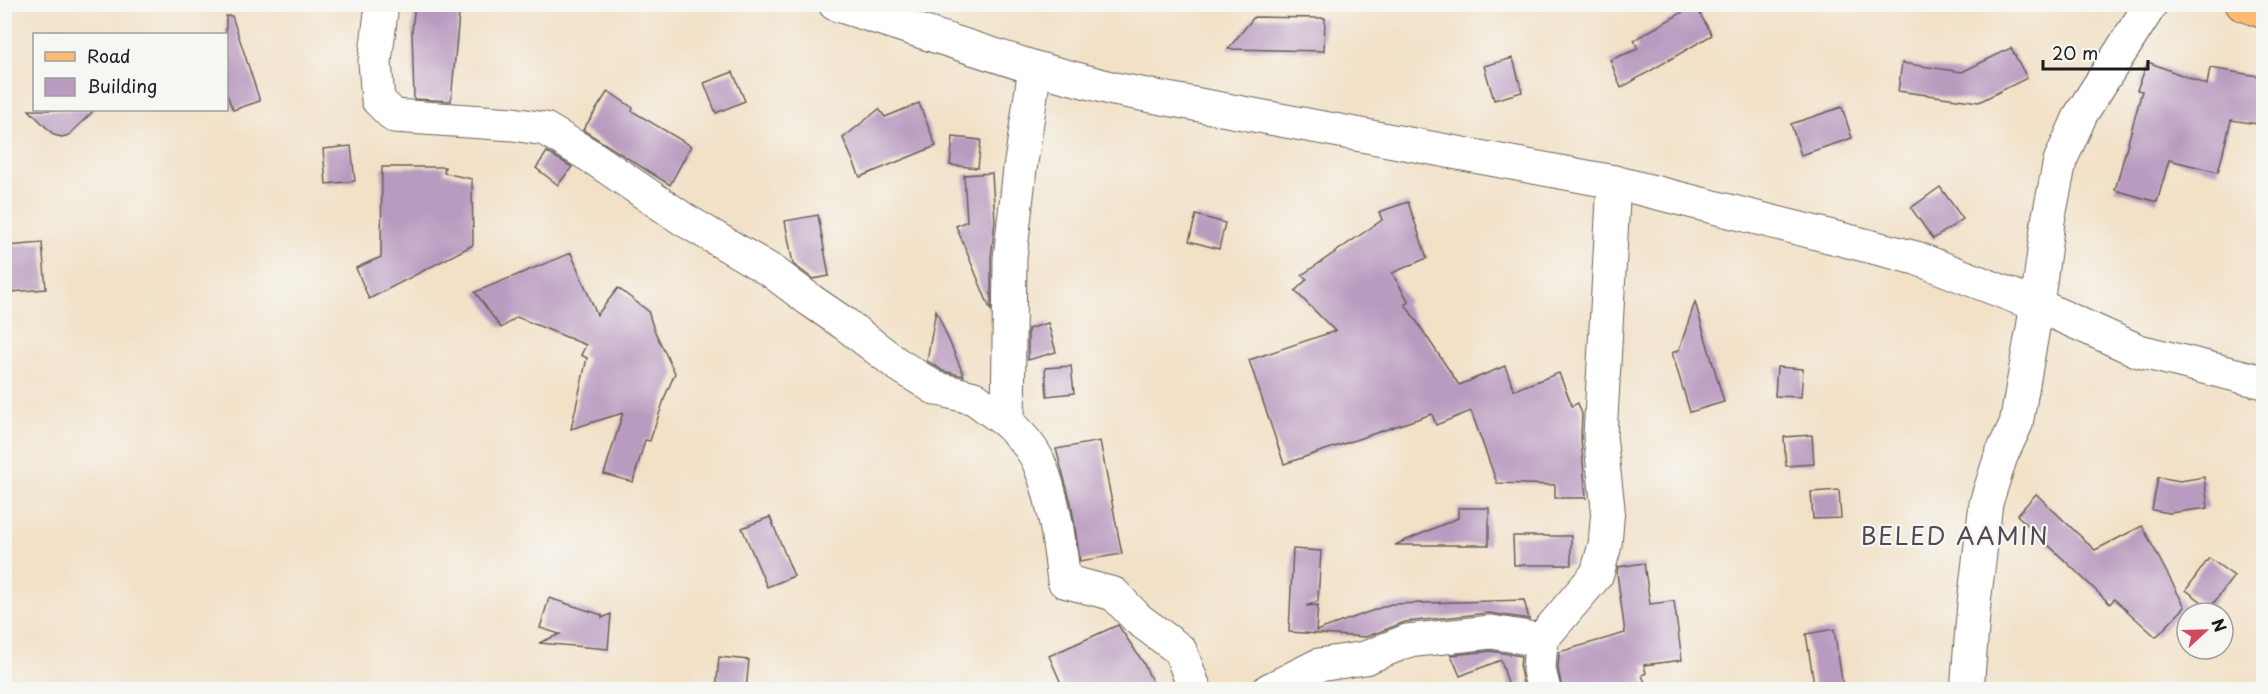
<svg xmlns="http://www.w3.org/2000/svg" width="2268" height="694" viewBox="0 0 2268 694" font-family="'Playpen Sans',sans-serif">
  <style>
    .building { fill: #ba9bc0 }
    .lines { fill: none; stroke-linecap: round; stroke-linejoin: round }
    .minor-casing { stroke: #676158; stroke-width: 35 }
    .major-casing { stroke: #676158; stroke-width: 35 }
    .minor { stroke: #fff; stroke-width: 33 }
    .major { stroke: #ffbb71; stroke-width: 33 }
    .labels { text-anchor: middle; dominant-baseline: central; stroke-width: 4.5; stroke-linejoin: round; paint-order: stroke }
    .quarter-label { font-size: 24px; letter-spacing: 1.5px; fill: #534855; stroke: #f6f6f2 }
  </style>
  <rect width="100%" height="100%" fill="#f6f6f2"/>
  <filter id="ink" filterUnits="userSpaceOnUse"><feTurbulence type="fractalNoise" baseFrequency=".0167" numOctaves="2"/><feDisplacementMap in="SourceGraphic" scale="12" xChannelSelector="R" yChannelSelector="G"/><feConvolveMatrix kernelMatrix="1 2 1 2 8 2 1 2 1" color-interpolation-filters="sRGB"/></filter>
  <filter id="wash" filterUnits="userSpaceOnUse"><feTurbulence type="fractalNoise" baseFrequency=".008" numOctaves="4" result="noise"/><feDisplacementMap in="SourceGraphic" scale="24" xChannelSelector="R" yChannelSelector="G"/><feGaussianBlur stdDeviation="1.35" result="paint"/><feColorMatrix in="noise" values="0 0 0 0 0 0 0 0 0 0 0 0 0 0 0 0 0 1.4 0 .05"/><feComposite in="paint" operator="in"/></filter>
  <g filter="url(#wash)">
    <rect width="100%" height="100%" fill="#f2e1c7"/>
    <g id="blocks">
      <g class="building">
        <polygon points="415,4 460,4 451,101 414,99 412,31"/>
        <polygon points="1695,5 1712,35 1621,88 1610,60 1638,49 1634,40"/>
        <polygon points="226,16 232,16 260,101 233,110 226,92"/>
        <polygon points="1254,17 1325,18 1324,51 1228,49"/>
        <polygon points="2011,48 2027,78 1979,102 1898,91 1902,63 1962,72"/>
        <polygon points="1513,58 1522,92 1494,100 1484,66"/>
        <polygon points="2148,62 2207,85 2210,68 2264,77 2264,125 2231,120 2218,172 2169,160 2157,202 2115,190 2142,91 2137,90"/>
        <polygon points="733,72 745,101 716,113 704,83"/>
        <polygon points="608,91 633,108 632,111 691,146 670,185 583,130"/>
        <polygon points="919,103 936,146 860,177 843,138 879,109 885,117"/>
        <polygon points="1842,107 1852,138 1801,155 1791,124"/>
        <polygon points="29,110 94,110 69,135 62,137 54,135"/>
        <polygon points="953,137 981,140 978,168 950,165"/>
        <polygon points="351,146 355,181 326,184 323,149"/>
        <polygon points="547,152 572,167 558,185 536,168"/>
        <polygon points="382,167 445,167 444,173 472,179 473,245 369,299 356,268 381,257"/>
        <polygon points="992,173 995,221 991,258 991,311 956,226 967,221 964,175"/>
        <polygon points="1940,187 1963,219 1933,239 1911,208"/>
        <polygon points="1408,202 1427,258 1392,273 1409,302 1405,304 1459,385 1505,366 1514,390 1559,373 1572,406 1578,403 1582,414 1581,438 1586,498 1555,498 1555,485 1497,483 1471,411 1436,425 1432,414 1284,464 1249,360 1335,331 1295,291 1307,279 1302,275 1382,220 1379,212"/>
        <polygon points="818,215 829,276 813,279 793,264 785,221"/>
        <polygon points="1196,215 1225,223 1219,249 1189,241"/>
        <polygon points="42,243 46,289 12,292 7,246"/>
        <polygon points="571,253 597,315 618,288 648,311 654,330 675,373 666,394 650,441 645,440 633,482 604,474 623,413 571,429 587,358 581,355 586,345 517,317 501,328 475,292"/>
        <polygon points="1695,302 1724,402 1690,412 1672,353 1679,350"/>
        <polygon points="936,310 964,376 943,371 927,361"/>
        <polygon points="1048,323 1056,352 1028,360 1028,329"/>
        <polygon points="1071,366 1074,393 1047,396 1045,368"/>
        <polygon points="1777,367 1803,369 1801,397 1775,396"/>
        <polygon points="1812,435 1814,464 1786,466 1784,437"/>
        <polygon points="1100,441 1122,554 1080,561 1071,503 1056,449"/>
        <polygon points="2158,477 2180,481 2204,477 2208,508 2169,513 2152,510"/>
        <polygon points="1839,490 1841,518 1813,519 1811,492"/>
        <polygon points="2036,494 2095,550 2142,526 2185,607 2156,637 2114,599 2110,604 2017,515"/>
        <polygon points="1458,508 1489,508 1489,545 1395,545 1458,518"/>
        <polygon points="770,517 794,576 767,587 742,528"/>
        <polygon points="1513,536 1571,536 1571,565 1514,565"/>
        <polygon points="1293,549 1321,551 1318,601 1306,606 1318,605 1316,631 1391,604 1524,600 1529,619 1489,613 1405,622 1366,637 1289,632"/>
        <polygon points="2209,558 2234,576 2210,608 2186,590"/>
        <polygon points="1644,563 1650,604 1674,601 1682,660 1644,665 1646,673 1642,675 1648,690 1562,690 1558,668 1559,652 1625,633 1617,573 1618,567"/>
        <polygon points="549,598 602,615 602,618 611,614 608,649 539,643 560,634 540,628"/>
        <polygon points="1118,625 1143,662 1156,690 1064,690 1049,656"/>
        <polygon points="1834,629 1843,686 1815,690 1806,634"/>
        <polygon points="1491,651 1521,656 1520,669 1523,684 1509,687 1501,660 1460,676 1451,655"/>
        <polygon points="719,657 749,660 746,690 716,690"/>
      </g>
    </g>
  </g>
  <g filter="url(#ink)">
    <use href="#blocks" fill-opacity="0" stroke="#676158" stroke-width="1.5"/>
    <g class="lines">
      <defs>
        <g id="minor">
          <polyline points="382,4 375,62 378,100 394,116 513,124 545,129 592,157 683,219 773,272 810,300 845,324 897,364 935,388 974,398 1008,423 1010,258 1020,169 1035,68"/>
          <polyline points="835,4 1035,68 1114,89 1614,182 1916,258 2037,305 2139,351 2264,382"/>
          <path d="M1008 423C1020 435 1033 448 1039 463 1055 500 1059 542 1064 581L1114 594 1138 619 1180 650 1195 690"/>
          <polyline points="1269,690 1319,665 1365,658 1407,641 1491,632 1541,640"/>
          <polyline points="1544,690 1539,670 1541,640 1597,574 1605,545 1608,508 1600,436 1614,182"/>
          <polyline points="1967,690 1974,603 1986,503 2001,456 2016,424 2037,305 2048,221 2060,161 2081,114 2151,4"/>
        </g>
        <polyline id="major" points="2242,4 2264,12"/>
      </defs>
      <use href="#minor" class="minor-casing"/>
      <use href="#major" class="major-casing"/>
      <use href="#minor" class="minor"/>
      <use href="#major" class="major"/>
    </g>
  </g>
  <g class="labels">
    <g class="quarter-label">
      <text x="1955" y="535">BELED AAMIN</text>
    </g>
  </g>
  <rect width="2268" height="694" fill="none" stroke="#f6f6f2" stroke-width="24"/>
  <rect x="33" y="33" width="195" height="78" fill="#f6f6f2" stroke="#9f9f9c" stroke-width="1.5"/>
  <rect x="45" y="52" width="30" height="9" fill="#ffbb71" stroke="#9f9f9c" stroke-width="1.5"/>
  <text x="87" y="63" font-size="18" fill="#1c1c1c">Road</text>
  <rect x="45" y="78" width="30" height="18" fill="#ba9bc0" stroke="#9f9f9c" stroke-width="1.5"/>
  <text x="87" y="93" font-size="18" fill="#1c1c1c">Building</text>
  <g transform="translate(2205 631) rotate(68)"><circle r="28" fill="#f6f6f2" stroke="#9f9f9c" stroke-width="1.5"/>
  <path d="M0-4.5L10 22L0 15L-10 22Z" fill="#d1495b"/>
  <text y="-9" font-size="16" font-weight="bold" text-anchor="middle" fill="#1c1c1c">N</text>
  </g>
  <path d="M2043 60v9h105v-9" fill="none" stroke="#1c1c1c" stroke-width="3"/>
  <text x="2052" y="60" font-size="18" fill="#1c1c1c" stroke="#f6f6f2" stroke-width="4.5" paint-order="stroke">20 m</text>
</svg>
